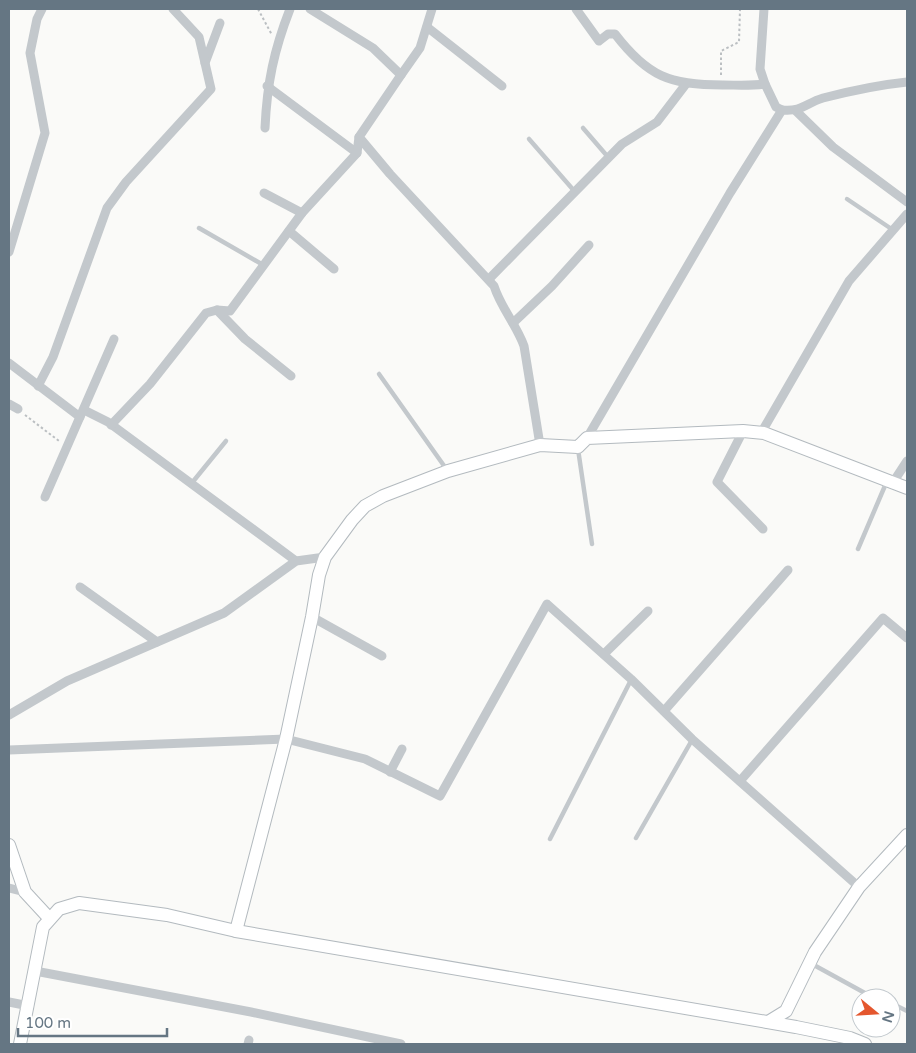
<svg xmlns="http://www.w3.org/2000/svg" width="916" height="1053" viewBox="0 0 916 1053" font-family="'Varela Round',sans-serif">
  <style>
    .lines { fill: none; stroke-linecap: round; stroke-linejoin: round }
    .secondary-casing { stroke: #b3babf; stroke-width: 14 }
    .path { stroke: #bbbfc2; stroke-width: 2; stroke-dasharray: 2.5 2.5; stroke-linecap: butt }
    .lane { stroke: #c3c8cc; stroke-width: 4.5 }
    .street { stroke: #c3c8cc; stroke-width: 9 }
    .secondary { stroke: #fff; stroke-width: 12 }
  </style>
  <rect width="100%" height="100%" fill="#fafaf8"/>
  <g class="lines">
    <defs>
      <g id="secondary">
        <polyline points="9,845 25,892 49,918"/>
        <polyline points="236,931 286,739 312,617 319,575 325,557 352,520 365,506 383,496 448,471 540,445 578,447 587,438 743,431 764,433 907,488"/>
        <polyline points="768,1022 786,1011 815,952 859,887 907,835"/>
        <polyline points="20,1044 43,927 59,909 79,903 167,915 236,931 796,1027 850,1038 865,1044"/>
      </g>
    </defs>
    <use href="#secondary" class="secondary-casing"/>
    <g class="path">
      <polyline points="258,9 272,35"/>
      <polyline points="721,75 721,51 739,42 740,9"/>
      <polyline points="25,415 59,441"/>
    </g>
    <g class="lane">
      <polyline points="583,128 608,157"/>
      <polyline points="529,139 576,193"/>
      <polyline points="847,199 893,230"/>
      <polyline points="199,228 265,266"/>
      <polyline points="379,374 447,470"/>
      <polyline points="578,449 592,544"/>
      <polyline points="191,484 226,441"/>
      <polyline points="858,549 887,481"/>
      <polyline points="636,838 692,740"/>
      <polyline points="550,839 631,680"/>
      <polyline points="812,964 874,998"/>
      <polyline points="891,1003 907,1011"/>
    </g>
    <g class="street">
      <path d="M310 9 373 48 401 75 359 137 390 174 494 286C501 308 516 324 524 346L540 445"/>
      <path d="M576 9 599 41 608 34H615C648 77 670 85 723 85 737 85 751 86 765 84L776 107 782 110"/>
      <polyline points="764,9 760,69 765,84"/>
      <polyline points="427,27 502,86"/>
      <polyline points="205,63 220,23"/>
      <polyline points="401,75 420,48 432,9"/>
      <polyline points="267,86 357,153"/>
      <polyline points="796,111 833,147 907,202"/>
      <path d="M265 128C267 83 274 50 290 9"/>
      <polyline points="264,193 302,213"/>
      <polyline points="289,231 334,269"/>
      <polyline points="9,252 45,133 30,53 37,19 42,9"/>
      <polyline points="489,279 622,144 657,122 686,84"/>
      <polyline points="217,310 245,339 291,376"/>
      <polyline points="513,323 552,286 589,245"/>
      <polyline points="9,363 80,417"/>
      <polyline points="38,386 53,357 107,208 126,182 211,89 199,37 173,9"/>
      <polyline points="9,404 18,409"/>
      <polyline points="84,410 108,422 296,561"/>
      <polyline points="111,425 150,384 206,313 217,310 230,311 302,213 357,153 359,137"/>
      <polyline points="743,431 717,482 763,529"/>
      <polyline points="764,433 764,428 849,281 907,214"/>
      <path d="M587 438 730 193 782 110C802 112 806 103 823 98 850 91 878 85 907 82"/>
      <polyline points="892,484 907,461"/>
      <polyline points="45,497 114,339"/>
      <polyline points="80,587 157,642"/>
      <polyline points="312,617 382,656"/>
      <polyline points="604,654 648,611"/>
      <polyline points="664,711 788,570"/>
      <polyline points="9,715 67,681 224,613 296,561 325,557"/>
      <polyline points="9,750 286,739 365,759 440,796 547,604 631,679 692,739 859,887"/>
      <polyline points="390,772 402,749"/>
      <polyline points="740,781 883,618 907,638"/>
      <polyline points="9,888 25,892"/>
      <polyline points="35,971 251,1012 401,1044"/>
      <polyline points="9,1002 29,1006"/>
      <polyline points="248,1044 249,1040"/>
    </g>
    <use href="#secondary" class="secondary"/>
  </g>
  <rect width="916" height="1053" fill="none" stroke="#657683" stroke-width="20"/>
  <g transform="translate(876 1013) rotate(108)"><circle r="24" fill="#ffffff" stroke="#c1c8cd"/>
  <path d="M0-4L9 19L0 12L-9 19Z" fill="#e4572e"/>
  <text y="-8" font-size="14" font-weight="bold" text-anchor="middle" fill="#657683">N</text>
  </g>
  <path d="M18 1028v8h149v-8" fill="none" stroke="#657683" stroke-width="2.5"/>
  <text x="25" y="1028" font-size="15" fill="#657683" stroke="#ffffff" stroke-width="4" paint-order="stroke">100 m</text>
</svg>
